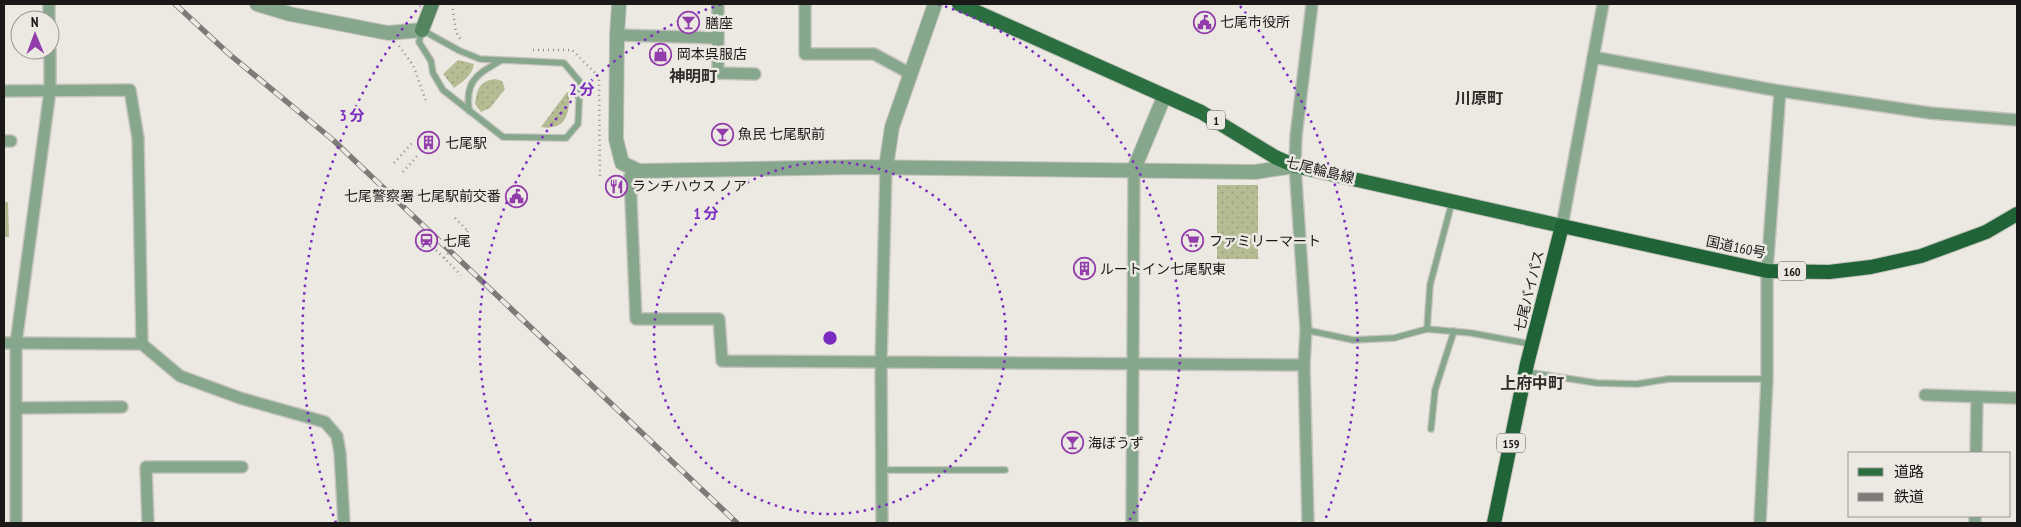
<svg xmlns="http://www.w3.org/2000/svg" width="2021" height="527" viewBox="0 0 2021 527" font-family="'PT Sans Narrow','Noto Sans JP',sans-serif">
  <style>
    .grass { fill: url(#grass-dots) }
    .pitch { fill: #b5bb93 }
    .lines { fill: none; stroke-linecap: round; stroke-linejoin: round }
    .service-casing { stroke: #c6c4be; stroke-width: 8 }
    .minor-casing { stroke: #c6c4be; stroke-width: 14 }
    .tertiary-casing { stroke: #c6c4be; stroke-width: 16 }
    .secondary-casing { stroke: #c6c4be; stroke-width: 16 }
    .primary-casing { stroke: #c6c4be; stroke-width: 16 }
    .trunk-casing { stroke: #c6c4be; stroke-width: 16 }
    .path { stroke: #8f8d89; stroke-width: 2.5; stroke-dasharray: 1 4; stroke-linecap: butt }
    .service { stroke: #86a78c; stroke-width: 5.5 }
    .minor { stroke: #86a78c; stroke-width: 11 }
    .tertiary { stroke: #86a78c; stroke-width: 14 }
    .secondary { stroke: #538660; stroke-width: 14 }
    .primary { stroke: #2b6f40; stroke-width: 14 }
    .trunk { stroke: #206336; stroke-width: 14 }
    .rail-casing { stroke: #7d7b78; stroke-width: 5.5 }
    .rail { stroke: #ece9e3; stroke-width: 4; stroke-dasharray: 11; stroke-linecap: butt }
    .path-bridge { stroke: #8f8d89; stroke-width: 2.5; stroke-dasharray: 1 4; stroke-linecap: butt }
    .ring { fill: none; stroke: #7b2cbf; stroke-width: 2.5; stroke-dasharray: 2.5 5 }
    .labels { text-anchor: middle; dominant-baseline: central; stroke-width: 5; stroke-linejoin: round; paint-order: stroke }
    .shield { fill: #ece9e3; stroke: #595754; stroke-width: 1 }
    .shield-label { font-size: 12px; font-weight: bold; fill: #1a1917 }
    .poi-label { font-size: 14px; fill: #1a1917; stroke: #ece9e3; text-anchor: start }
    .street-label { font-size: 14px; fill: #1a1917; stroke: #ece9e3 }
    .quarter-label { font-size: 16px; font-weight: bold; fill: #302e2a; stroke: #ece9e3 }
    .centre { fill: #7b2cbf; stroke: #ece9e3; stroke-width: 2.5 }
    .ring-label { font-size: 15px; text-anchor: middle; font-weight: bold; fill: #7b2cbf; stroke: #ece9e3; stroke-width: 5; stroke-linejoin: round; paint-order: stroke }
  </style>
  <defs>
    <pattern id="grass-dots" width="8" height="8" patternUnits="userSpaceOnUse" patternTransform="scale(1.25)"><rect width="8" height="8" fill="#b5bb93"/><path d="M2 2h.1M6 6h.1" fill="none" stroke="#9ba07e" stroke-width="1.8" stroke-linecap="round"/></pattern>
  </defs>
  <rect width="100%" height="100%" fill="#ece9e3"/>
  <g class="grass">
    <path d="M458 60 474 64C472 76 462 82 454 88L443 74Z"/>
    <path d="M495 79 502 81 505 89 490 108 481 112 475 104C477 89 479 81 495 79Z"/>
    <path d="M567 92 569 93C570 113 566 131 541 127Z"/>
    <rect x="1217" y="185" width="41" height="74"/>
  </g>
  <polygon class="pitch" points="4,202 8,202 9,237 4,237"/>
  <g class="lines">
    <defs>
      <g id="service">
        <polygon points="422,30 460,51 480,59 564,63 580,82 578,124 566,138 503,137 443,90 433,73 431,61 419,42"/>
        <path d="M469 111C465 81 476 75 500 61"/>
        <polyline points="1427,329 1471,333 1531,344"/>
        <polyline points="1306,330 1353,340 1394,338 1427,329 1430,285 1452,202"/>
        <polyline points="1526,372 1597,383 1637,384 1668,379 1767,379"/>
        <polyline points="1431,429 1435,390 1454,331"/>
        <polyline points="882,470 1005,470"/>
      </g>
      <g id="minor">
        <polyline points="49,4 49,20"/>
        <polyline points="718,4 718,73 755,74"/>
        <polyline points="805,4 805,54 874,54 911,74"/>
        <polyline points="617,35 718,38"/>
        <polyline points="1593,57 1780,91 1930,113 2017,120"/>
        <polyline points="4,91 130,90 138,138 142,344"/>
        <polyline points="4,141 11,141"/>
        <polyline points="886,167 881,362 1304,365"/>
        <polyline points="639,171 630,176 636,319 719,319 722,361 881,362 882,523"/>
        <polyline points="1562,226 1603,4"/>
        <polyline points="4,343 142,344 180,376 240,398 325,422 337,436 340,453 344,523"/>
        <polyline points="1925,395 2017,398"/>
        <polyline points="17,408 122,407"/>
        <polyline points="1976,453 1977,397"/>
        <polyline points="16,523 16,343 50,91 50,50"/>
        <polyline points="148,523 146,467 242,467"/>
        <polyline points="1132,523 1134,169"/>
        <polyline points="1308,523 1304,365 1306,330 1295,166 1296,136 1312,4"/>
        <polyline points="1760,523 1767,379 1767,271 1780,91"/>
        <polyline points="1975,523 1975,516"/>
      </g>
      <g id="tertiary">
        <polyline points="257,4 290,14 388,33 422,30"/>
        <polyline points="619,4 617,35 616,139 622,163 639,171 857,167 1255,172 1295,166"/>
        <polyline points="886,167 892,127 935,4"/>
        <polyline points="1134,169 1164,97"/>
      </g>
      <polyline id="secondary" points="422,30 432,4"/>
      <polyline id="primary" points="959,4 1201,112 1275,157 1295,166 1562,226"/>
      <polyline id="trunk" points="1494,523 1527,364 1562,226 1767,271 1829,272 1871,267 1921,256 1986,232 2017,214"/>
    </defs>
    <use href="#service" class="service-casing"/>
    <use href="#minor" class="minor-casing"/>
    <use href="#tertiary" class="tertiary-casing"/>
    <use href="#secondary" class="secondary-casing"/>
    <use href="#primary" class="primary-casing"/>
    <use href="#trunk" class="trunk-casing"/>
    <g class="path">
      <polyline points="452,4 456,32 461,40"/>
      <polyline points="399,46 413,65 426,101"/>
      <polyline points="533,50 572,50 599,77 600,179"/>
      <polyline points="394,163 412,143"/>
      <polyline points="403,172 418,155"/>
      <polyline points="455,218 468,231"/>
      <polyline points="429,243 461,275"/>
    </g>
    <use href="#service" class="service"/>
    <use href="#minor" class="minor"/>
    <use href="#tertiary" class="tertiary"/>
    <use href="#secondary" class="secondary"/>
    <use href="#primary" class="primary"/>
    <use href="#trunk" class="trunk"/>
    <defs>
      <polyline id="rail" points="175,4 229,54 333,140 737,523"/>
    </defs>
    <use href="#rail" class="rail-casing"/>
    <use href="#rail" class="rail"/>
    <polyline class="path-bridge" points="444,258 468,231"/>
  </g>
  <g class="ring">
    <circle cx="830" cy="338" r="176"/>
    <path d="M531 521A351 351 0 0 1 722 4M938 4A351 351 0 0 1 1129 521"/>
    <path d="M336 523A527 527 0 0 1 420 6M1240 6A527 527 0 0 1 1324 523"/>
  </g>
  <defs>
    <symbol id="civic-ring" viewBox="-11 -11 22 22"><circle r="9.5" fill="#ece9e3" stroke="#923dab" stroke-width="1.5"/><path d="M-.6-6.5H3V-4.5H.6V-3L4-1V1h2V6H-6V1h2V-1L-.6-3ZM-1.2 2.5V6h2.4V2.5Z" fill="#923dab"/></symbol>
    <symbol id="bar-ring" viewBox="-11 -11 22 22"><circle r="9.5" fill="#ece9e3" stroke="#923dab" stroke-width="1.5"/><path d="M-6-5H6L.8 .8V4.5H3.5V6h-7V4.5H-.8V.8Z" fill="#923dab"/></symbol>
    <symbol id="shop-ring" viewBox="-11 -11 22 22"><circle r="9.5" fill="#ece9e3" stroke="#923dab" stroke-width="1.5"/><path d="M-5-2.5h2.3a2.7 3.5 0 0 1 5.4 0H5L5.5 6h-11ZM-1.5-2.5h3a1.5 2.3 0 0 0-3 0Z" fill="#923dab"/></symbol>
    <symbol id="building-ring" viewBox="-11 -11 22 22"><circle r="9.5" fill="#ece9e3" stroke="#923dab" stroke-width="1.5"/><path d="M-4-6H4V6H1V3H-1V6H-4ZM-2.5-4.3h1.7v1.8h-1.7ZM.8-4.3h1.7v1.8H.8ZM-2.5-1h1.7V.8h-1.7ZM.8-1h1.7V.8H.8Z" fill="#923dab"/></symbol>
    <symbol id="restaurant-ring" viewBox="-11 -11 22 22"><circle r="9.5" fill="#ece9e3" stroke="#923dab" stroke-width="1.5"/><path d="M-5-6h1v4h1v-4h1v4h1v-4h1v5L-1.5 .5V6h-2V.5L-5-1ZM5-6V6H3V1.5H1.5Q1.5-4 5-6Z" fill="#923dab"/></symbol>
    <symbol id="station-ring" viewBox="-11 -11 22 22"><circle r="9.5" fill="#ece9e3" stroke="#923dab" stroke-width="1.5"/><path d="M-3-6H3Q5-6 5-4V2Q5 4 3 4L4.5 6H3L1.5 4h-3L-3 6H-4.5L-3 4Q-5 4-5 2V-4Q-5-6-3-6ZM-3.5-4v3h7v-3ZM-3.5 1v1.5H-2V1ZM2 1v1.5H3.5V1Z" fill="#923dab"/></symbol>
    <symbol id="supermarket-ring" viewBox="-11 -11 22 22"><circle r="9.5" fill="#ece9e3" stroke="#923dab" stroke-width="1.5"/><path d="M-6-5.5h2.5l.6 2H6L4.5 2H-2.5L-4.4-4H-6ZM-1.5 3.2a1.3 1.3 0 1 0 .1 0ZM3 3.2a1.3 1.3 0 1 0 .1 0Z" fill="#923dab"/></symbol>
  </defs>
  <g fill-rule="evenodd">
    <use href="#civic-ring" x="1192" y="10" width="25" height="25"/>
    <use href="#bar-ring" x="676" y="10" width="25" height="25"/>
    <use href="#shop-ring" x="648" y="42" width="25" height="25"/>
    <use href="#bar-ring" x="710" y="122" width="25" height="25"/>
    <use href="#building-ring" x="416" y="130" width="25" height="25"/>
    <use href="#restaurant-ring" x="604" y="174" width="25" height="25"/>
    <use href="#civic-ring" x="504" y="184" width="25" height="25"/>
    <use href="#station-ring" x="414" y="228" width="25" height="25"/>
    <use href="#supermarket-ring" x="1180" y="228" width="25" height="25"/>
    <use href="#building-ring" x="1072" y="256" width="25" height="25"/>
    <use href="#bar-ring" x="1060" y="430" width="25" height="25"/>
  </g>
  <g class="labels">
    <g class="shield">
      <rect x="1207" y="110.5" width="18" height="19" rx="4"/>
      <rect x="1778" y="261.5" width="28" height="19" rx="4"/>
      <rect x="1497" y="433.5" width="28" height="19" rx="4"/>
    </g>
    <g class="shield-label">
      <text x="1216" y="120">1</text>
      <text x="1792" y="271">160</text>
      <text x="1511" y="443">159</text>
    </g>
    <g class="poi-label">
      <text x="1220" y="22">七尾市役所</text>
      <text x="705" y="23">膳座</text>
      <text x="677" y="54">岡本呉服店</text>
      <text x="738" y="134">魚民 七尾駅前</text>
      <text x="445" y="143">七尾駅</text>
      <text x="632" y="186">ランチハウス ノア</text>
      <text x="501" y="196" text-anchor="end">七尾警察署 七尾駅前交番</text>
      <text x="443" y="241">七尾</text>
      <text x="1209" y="241">ファミリーマート</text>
      <text x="1100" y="269">ルートイン七尾駅東</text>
      <text x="1088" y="443">海ぼうず</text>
    </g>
    <g class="street-label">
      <text transform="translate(1320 170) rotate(14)">七尾輪島線</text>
      <text transform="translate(1736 247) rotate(12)">国道160号</text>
      <text transform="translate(1529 291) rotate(-76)">七尾バイパス</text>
    </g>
    <g class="quarter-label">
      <text x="693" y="76">神明町</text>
      <text x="1479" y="98">川原町</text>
      <text x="1532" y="383">上府中町</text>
    </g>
  </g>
  <circle cx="830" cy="338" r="8" class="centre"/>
  <g class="ring-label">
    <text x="582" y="95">2 分</text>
    <text x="352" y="121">3 分</text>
    <text x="706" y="219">1 分</text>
  </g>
  <rect width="2021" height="527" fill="none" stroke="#1a1917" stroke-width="10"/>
  <rect x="1848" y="452" width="162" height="65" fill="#ece9e3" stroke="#989691"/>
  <rect x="1858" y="468" width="25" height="8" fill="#2b6f40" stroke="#989691"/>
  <text x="1894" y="477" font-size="15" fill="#1a1917">道路</text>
  <rect x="1858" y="493" width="25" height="8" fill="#7d7b78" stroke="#989691"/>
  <text x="1894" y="502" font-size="15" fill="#1a1917">鉄道</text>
  <g transform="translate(35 35) rotate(359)"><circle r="24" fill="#ece9e3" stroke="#989691"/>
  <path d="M0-4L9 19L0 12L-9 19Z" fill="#923dab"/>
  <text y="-8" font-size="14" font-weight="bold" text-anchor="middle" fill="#1a1917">N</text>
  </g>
</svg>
